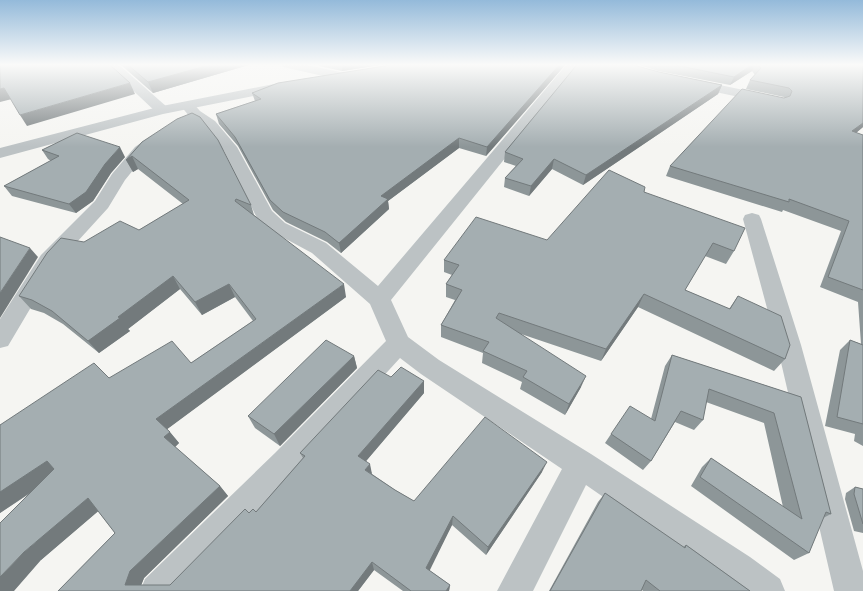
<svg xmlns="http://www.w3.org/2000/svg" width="863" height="591" viewBox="0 0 863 591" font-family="Jost,sans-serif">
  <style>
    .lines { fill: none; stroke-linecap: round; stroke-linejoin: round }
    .minor { fill: #bcc2c4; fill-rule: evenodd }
    .tertiary { fill: #bcc2c4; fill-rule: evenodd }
    .wall { fill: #8d9698 }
    .shaded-wall { fill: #737a7c }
    .building { fill: #a4aeb1; stroke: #737a7c }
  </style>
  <rect width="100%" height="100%" fill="#f5f5f2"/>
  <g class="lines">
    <g class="minor">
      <polygon points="105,64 118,64 167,107 169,110 167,113 157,113"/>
      <polygon points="281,64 302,64 345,73 347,76 341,80 283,67"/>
      <polygon points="567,64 579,64 568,80 391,300 408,337 439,360 591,454 750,557 780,579 785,591 739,591 586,485 533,591 497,591 562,469 421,374 400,358 295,473 181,591 140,591 145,579 275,453 386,341 370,304 312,253 271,231 257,218 224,151 205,127 190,117 180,105 182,102 192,102 200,111 215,121 237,147 272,211 285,223 326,243 378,286"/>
      <polygon points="691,79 767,95 772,96 774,99 772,102 767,103 687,86 685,83 687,80"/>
      <polygon points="150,138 155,140 158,143 147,153 125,180 108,208 56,265 8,346 0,348 0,319 41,255 95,201 112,174 135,147 145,140"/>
      <polygon points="752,213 759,215 761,219 801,345 863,571 863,591 834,591 777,345 743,219 745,215"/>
    </g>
    <polygon class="tertiary" points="289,81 294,82 295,85 294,88 163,114 0,158 0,148 162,106"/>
  </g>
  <g class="wall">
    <polygon points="120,64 252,64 153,93"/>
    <polygon points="318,64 386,64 342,71 319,66"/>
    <polygon points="397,64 566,64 486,156 459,148 388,201 389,209 341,253 327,242 286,222 273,210 238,146 219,124 216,114 255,101 252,93"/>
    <polygon points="636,64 863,64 863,127 856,133 863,135 863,446 854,441 855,434 825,426 840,350 850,340 861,344 858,302 820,287 841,231 783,210 782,212 666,176 670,166 785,97 784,97 746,89 750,80 755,75 752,71 730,85 658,71"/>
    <polygon points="571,72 659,72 722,85 718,94 583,185 552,169 529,196 504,187 505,178 516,166 504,162 505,152"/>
    <polygon points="142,142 251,205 254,215 346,297 167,429 179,443 175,447 220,486 228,496 144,578 141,585 170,585 249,513 256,512 303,458 300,453 391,377 424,381 424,393 366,461 372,474 395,490 414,501 542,472 486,555 452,525 429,570 450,585 449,591 403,591 374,570 358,591 58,591 115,533 98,511 41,560 29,494 0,513 0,425 109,378 191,363 253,321 235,297 202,315 180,289 128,329 130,331 99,353 63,324 44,313 31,309 19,296 84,242 139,230 183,204 138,169 133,172 126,160"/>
    <polygon points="42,150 125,157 111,173 93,201 76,213 12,196 4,186 51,161 48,159"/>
    <polygon points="644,192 734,251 726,264 705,256 685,290 729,309 738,296 785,359 774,371 638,307 601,361 521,334 581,387 565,415 520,389 522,382 482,363 483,353 441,337 441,325 455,300 446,297 446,284 452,275 444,272 444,260 547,240"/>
    <polygon points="672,355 801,397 831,514 823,518 809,553 794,560 691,486 702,467 711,458 783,507 764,423 706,402 703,420 694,430 675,422 651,461 643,470 605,443 611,434 651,419 665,366"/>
    <polygon points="354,356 357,368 280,446 255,428 248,416"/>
    <polygon points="855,487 863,489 863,533 854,531 845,499 846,493"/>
    <polygon points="605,493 683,547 686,545 750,591 643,591 642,590 641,591 549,591 598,502"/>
  </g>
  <g class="shaded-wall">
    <polygon points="213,64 252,64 153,93 148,82"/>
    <polygon points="342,64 386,64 342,71"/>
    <polygon points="560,64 566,64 486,156 487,147"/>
    <polygon points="753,64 755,64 752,71 730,85 734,77"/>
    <polygon points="130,83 135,94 27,126 20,115"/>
    <polygon points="722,85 718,94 583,185 586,175"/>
    <polygon points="4,88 12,99 0,102 0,89"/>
    <polygon points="863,123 863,127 846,141 852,131"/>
    <polygon points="459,138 459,148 388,201 389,209 341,253 339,243 381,196"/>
    <polygon points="120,147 125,157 111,173 93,201 76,213 69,204"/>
    <polygon points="132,156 138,169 133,172 126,160"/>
    <polygon points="554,159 552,169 529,196 531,186"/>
    <polygon points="30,248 38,257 0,318 0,293"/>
    <polygon points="173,276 180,289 128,329 130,331 99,353 88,341 118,317"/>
    <polygon points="229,284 235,297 202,315 195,302"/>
    <polygon points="344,284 346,297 166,430 156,419"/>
    <polygon points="644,294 638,307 601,361 606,349"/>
    <polygon points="354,356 357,368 280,446 274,434"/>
    <polygon points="586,376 581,387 565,415 569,404"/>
    <polygon points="424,381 424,393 361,467 358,456"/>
    <polygon points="170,432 179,443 174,448 164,437"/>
    <polygon points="47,461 62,471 0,513 0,492"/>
    <polygon points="547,462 542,472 486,555 488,547"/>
    <polygon points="370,464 372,474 365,470"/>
    <polygon points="220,486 228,496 144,578 139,591 125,585 130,571"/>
    <polygon points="88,498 102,508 41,560 14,591 0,591 0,577 24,552"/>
    <polygon points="453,516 452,525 427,576 426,568"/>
    <polygon points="372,562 374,570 358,591 350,591"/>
    <polygon points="450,585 449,591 446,591"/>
  </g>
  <g class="building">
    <polygon points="0,64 109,64 130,83 20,115 4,88 0,89"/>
    <polygon points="127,64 213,64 148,82"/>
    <polygon points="397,64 560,64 487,147 459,138 381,196 388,199 339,243 325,232 283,212 270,200 235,137 216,114 261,99 252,93 278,83"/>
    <polygon points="577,64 630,64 659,72 722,85 586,175 554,159 531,186 505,178 523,159 505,152 571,72"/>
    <polygon points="670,64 753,64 734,77"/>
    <polygon points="757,64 863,64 863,123 852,131 863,135 863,290 828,277 849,221 789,199 789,202 670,166 742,89 784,98 790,96 792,91 789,88 750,80 761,68"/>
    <polygon points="192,113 200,117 218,140 251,205 236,199 235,201 344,284 156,419 170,432 164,437 220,486 130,571 125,585 170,585 245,509 249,513 253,509 256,512 305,456 300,453 378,370 391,377 401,367 424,381 358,456 370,464 365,470 395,490 414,501 485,417 547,462 488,547 453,516 426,568 450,585 446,591 411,591 372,562 350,591 58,591 115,533 88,498 24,552 0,577 0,523 54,469 47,461 0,492 0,425 94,363 109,378 172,341 191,363 256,319 229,284 195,302 173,276 118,317 120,318 88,341 52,311 32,300 19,296 47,253 61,238 84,242 120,221 139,230 189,200 132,156 126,160 142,142 177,119"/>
    <polygon points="77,133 120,147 105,164 86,192 69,204 4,186 59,156 42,150"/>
    <polygon points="609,170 645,187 644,192 745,228 734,251 713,243 685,290 730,309 738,296 781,316 790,345 785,359 644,294 606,349 499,313 496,318 586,376 569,404 523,377 527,371 483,351 489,342 441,325 462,290 446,284 459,265 444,260 476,217 547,240"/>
    <polygon points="0,237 30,248 0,293"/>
    <polygon points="326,340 354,356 274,434 248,416"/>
    <polygon points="850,340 863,345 863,424 837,417"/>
    <polygon points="672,355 801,397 831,514 826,512 809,553 700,477 711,458 802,519 774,413 709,389 703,420 681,411 651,461 611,434 630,406 655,421"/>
    <polygon points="855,487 863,489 863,524 854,494"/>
    <polygon points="605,493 685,548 686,545 750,591 660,591 646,580 641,591 550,591"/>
  </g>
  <linearGradient id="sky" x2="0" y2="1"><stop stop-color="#94bada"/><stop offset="0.44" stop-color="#fafaf9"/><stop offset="1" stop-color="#fafaf9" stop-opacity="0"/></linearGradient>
  <rect width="863" height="147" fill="url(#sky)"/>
</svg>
